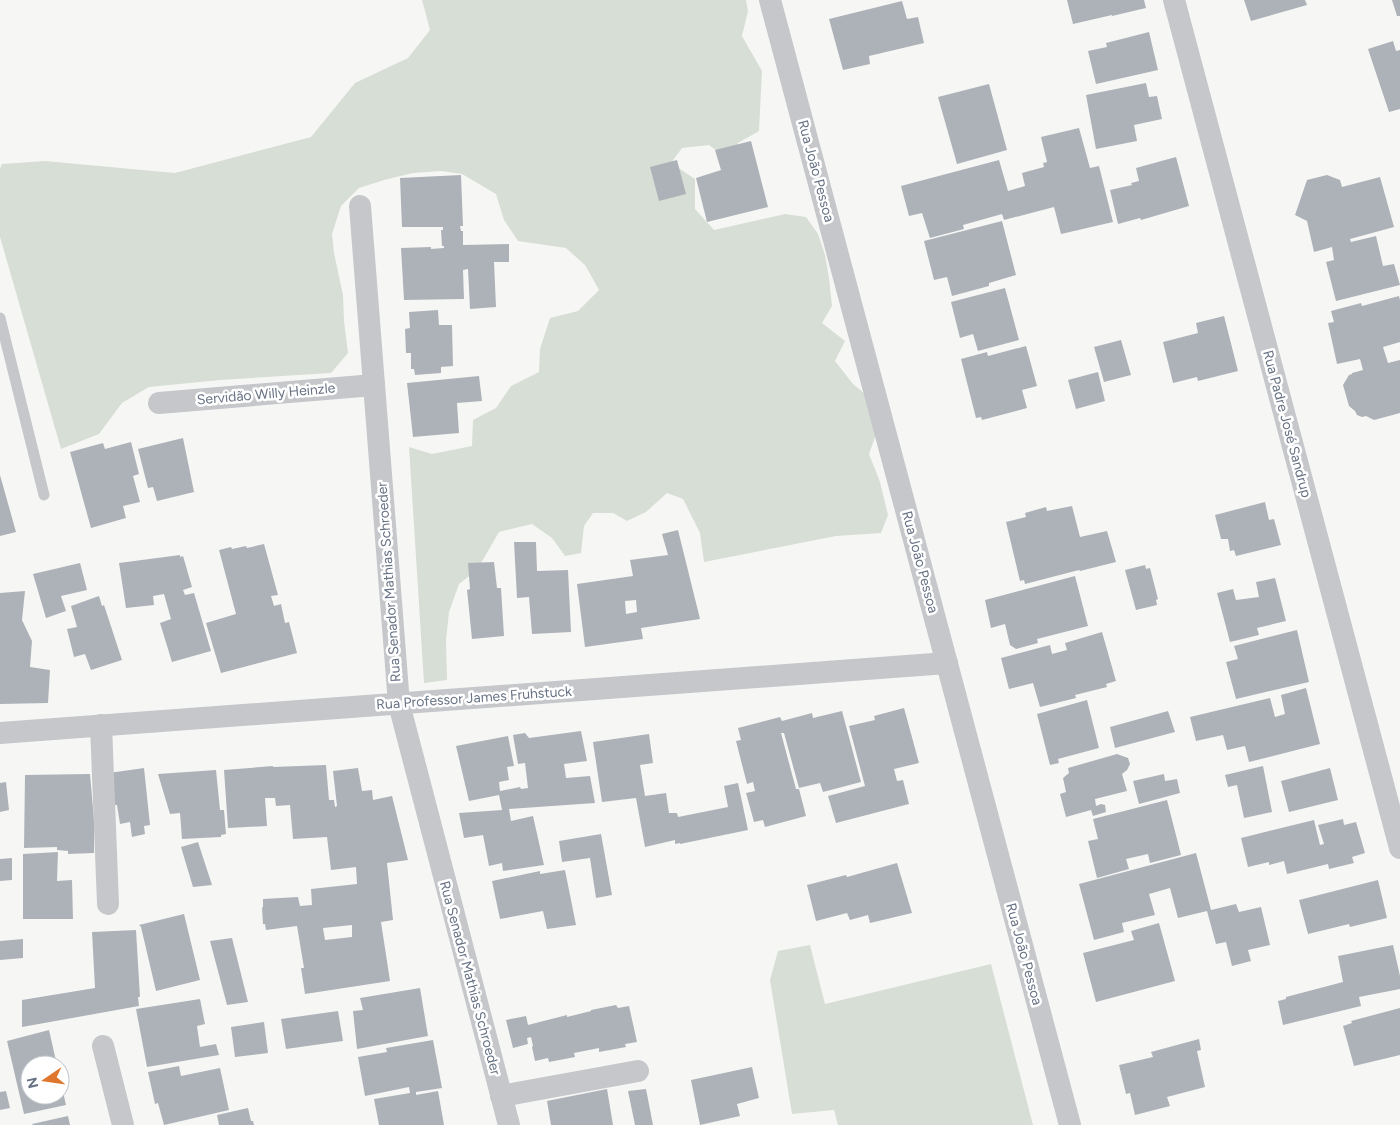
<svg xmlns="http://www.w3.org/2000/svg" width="1400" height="1125" viewBox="0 0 1400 1125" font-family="Figtree,sans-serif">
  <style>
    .green { fill: #d7ded5 }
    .building { fill: #adb2b9; fill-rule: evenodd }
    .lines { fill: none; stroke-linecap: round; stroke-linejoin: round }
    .service { stroke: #c5c7cb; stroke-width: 11 }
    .minor { stroke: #c5c7cb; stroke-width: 22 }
    .labels { text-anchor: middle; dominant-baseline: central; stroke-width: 5; stroke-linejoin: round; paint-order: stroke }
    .street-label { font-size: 14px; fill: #677284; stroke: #fff }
  </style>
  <rect width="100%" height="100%" fill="#f6f7f4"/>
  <g class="green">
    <polygon points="422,0 746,0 748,11 742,36 762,71 759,131 738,143 731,161 709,145 682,148 671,163 695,179 695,209 714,230 785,214 806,217 818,234 825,255 829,278 832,306 822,323 845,341 835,361 853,384 876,403 879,426 869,454 880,482 888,515 881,533 836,536 704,562 700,533 683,499 667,493 646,512 627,521 613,513 593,513 584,526 581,553 565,556 552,538 532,524 499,532 477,570 459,584 449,612 446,641 447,680 424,683 409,447 432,454 472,446 473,420 496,408 511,386 539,372 540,349 550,318 578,311 599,290 585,265 566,248 518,241 504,220 496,194 462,174 441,171 413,173 384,180 359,188 341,206 332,234 334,253 343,295 344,321 348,353 331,373 220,380 149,387 122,403 99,434 61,449 0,237 0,169 2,164 45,161 175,173 311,137 355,83 408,58 430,30"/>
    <polygon points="810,945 825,1004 991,964 1033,1125 838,1125 834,1110 792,1114 770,980 778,951"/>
  </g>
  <g class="building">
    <polygon points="1067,0 1144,0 1146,8 1112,16 1112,15 1073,24"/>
    <polygon points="1244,0 1305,0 1307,5 1251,21"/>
    <polygon points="1392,0 1400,0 1400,16 1397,16"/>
    <polygon points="902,1 907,19 918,17 924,43 869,56 870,64 843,70 829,19"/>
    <polygon points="1149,32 1158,70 1096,84 1088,51 1107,47 1106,43"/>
    <polygon points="1393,41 1396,51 1400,50 1400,109 1389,112 1368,49"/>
    <polygon points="1146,83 1149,97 1157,96 1162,119 1134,125 1137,141 1096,149 1086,95"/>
    <polygon points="989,84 1007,150 957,164 938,97"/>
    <polygon points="1079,128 1090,168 1099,166 1113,222 1061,234 1054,207 1004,220 1002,214 963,225 964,229 930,238 922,213 909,216 901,186 999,160 1008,191 1025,186 1022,173 1044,167 1043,163 1047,162 1041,137"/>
    <polygon points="751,141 768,207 707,222 696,178 721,170 715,150"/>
    <polygon points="1176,157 1189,206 1141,220 1140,218 1118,224 1110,190 1132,185 1131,183 1139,181 1136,168"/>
    <polygon points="677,160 686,194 659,201 650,167"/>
    <polygon points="461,175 463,226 460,226 461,231 463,231 463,245 509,244 509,262 494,262 496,307 470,309 468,269 463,270 464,299 404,300 401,248 431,247 431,249 444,248 444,246 442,246 441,230 443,230 443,227 402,227 400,178"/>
    <polygon points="1327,175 1340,180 1342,187 1380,177 1394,227 1350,239 1351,242 1376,236 1383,266 1394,264 1400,285 1336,301 1326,262 1334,260 1332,247 1314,252 1307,221 1295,215 1307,180"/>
    <polygon points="1002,221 1016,275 989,283 989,286 952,296 947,277 934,280 924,241"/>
    <polygon points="1005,288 1019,340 978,351 973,334 960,338 951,302"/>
    <polygon points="1399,296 1400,300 1400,342 1383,347 1388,363 1400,360 1400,413 1374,420 1366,416 1362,417 1357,415 1355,411 1349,406 1343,385 1349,375 1352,374 1352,373 1363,370 1360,359 1337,364 1328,323 1334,322 1331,311 1361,303 1362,306"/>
    <polygon points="438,310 439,325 452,325 453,366 441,367 441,373 415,375 414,369 411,369 411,353 406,353 405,329 410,328 409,312"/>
    <polygon points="1224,316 1238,371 1198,381 1197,377 1173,383 1163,342 1198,333 1196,323"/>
    <polygon points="1121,340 1131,375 1104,382 1094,347"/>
    <polygon points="1026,346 1037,386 1022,390 1027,408 982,420 981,417 976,418 961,359 987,352 988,356"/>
    <polygon points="1098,372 1105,401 1076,409 1068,380"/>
    <polygon points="479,376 482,401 457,403 459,433 413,437 407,383"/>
    <polygon points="183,438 194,492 157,501 153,487 148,488 138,449"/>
    <polygon points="131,442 139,474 133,476 140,502 123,506 126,518 91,528 70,452 103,443 105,449"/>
    <polygon points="0,475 16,532 0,536"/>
    <polygon points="1265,502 1269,520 1274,519 1281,545 1236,556 1234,550 1230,551 1228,539 1221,539 1215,515"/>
    <polygon points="1072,506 1080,537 1107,531 1116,562 1080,571 1079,570 1025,584 1024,580 1020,581 1006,522 1026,517 1025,513 1046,507 1047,511"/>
    <path d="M678 530 700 619 641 628 643 639 585 647 577 584 633 576 630 560 668 555 662 534ZM636 600 637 612 626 614 625 601Z"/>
    <polygon points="514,542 536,542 537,571 568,570 571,632 532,634 529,597 517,598"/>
    <polygon points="264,544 278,595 271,596 274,606 281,604 285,623 289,622 297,653 221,673 206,623 236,614 219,550 231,547 232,549 246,546 247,548"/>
    <polygon points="180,555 180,557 183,556 192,587 183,590 185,595 194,593 211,651 172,662 160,623 171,619 164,594 153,596 154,605 126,608 119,563"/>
    <polygon points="494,562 497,588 501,588 504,636 472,639 467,590 470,589 468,563"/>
    <polygon points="80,563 87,590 61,596 66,611 46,618 33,574"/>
    <polygon points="1145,565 1146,569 1150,568 1158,599 1156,600 1157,605 1136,610 1125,570"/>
    <polygon points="1075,576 1088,626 1037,639 1038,643 1016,649 1010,645 1005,624 991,628 985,600"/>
    <polygon points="1275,578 1286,621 1257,628 1259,635 1230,642 1217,593 1233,589 1236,600 1259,597 1256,582"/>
    <polygon points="25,591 22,620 32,641 30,667 50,670 48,703 0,704 0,593"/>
    <polygon points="99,596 102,606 104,605 122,660 91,670 85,654 74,657 67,629 77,627 71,606"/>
    <polygon points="1297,630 1309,682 1236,699 1226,662 1238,659 1234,646"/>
    <polygon points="1102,632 1116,681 1106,684 1107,687 1075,695 1076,698 1040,707 1033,683 1009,689 1001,658 1050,645 1052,654 1067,650 1065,643"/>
    <polygon points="1306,688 1320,744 1249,762 1245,746 1227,750 1223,735 1196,741 1190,717 1270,698 1275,717 1285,714 1281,695"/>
    <polygon points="1087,700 1099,748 1058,759 1059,763 1050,765 1037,714"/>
    <polygon points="904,708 919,763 894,769 897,781 903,780 909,804 836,823 828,796 865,786 849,726 875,720 874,716"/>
    <polygon points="842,711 861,782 823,792 820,783 799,788 784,733 781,733 796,789 799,789 806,816 765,827 763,820 754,822 746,793 755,791 753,782 747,784 736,741 741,740 738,728 780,717 782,721 812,713 813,718"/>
    <polygon points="1168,711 1175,732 1115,748 1110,727"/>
    <polygon points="581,731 587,761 564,764 566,778 590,776 595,803 509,809 511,821 533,816 544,865 503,871 502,863 489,866 483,835 464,838 459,813 502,810 499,795 469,801 456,746 508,736 514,766 507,767 509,780 499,782 500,791 520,787 521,789 528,788 525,763 518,764 513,735 525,733 529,738"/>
    <polygon points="649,734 653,763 640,765 645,796 666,793 669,813 677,813 678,817 728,807 724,786 738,783 748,830 680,844 680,843 675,844 675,840 645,847 636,798 602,802 593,742"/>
    <polygon points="1117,754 1128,758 1130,764 1127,770 1122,774 1127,791 1095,799 1096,806 1101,804 1105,805 1106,812 1093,816 1091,810 1066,817 1060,794 1066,792 1063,778 1069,773 1068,768"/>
    <path d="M326 765 329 800H334L335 807 337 806 333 771 358 768 362 791 372 790 373 800 392 796 408 860 387 863 393 920 381 922 390 981 305 994 301 968H304L297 926 266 930 265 924H263L262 908 263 907V899L298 897 300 906 312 905 311 889 357 884 356 867 331 870 327 837 293 839 290 805 276 806 275 798H265L267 826 228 828 224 770 273 766V767ZM352 925V937L325 940 323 928Z"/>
    <polygon points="1263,766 1272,812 1244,818 1237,785 1228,787 1225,775"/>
    <polygon points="144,768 150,825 144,826 145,834 132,837 130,822 120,824 117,805 114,805 109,773"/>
    <polygon points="1330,768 1338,800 1289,812 1281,781"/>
    <polygon points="216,770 220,810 224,810 226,834 221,835 221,837 182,839 180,813 170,814 158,774"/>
    <polygon points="90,774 94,820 94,853 68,854 68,851 57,850 57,847 24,848 25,775"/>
    <polygon points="1164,774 1165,781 1177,779 1180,793 1139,804 1133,781"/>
    <polygon points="6,782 9,810 0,812 0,783"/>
    <polygon points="1167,800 1181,855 1150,863 1148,854 1126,859 1129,869 1097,878 1088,841 1098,839 1093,819"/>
    <polygon points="1343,819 1344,825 1356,822 1365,853 1352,857 1354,863 1329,869 1328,864 1287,874 1284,861 1269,865 1269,862 1248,867 1241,838 1314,820 1320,845 1324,844 1318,825"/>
    <polygon points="601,834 612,895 596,898 590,858 562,862 559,841"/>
    <polygon points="198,842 212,885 193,887 181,847"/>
    <polygon points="58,852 57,881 72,880 73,919 23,919 23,854"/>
    <polygon points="1196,853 1211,910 1236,904 1239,912 1261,907 1270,945 1248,950 1251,961 1232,966 1226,942 1216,944 1207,911 1178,918 1170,888 1149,894 1155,915 1122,923 1124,932 1094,940 1079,884"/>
    <polygon points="12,858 12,880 0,881 0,859"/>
    <polygon points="897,863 912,913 870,923 868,915 850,920 847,913 816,921 807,885 846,875 847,877"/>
    <polygon points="565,870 576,925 547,929 543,911 500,919 492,881 540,871 540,874"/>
    <polygon points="1378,880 1387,918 1350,927 1349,924 1308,934 1299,900"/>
    <polygon points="184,914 200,980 156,991 141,927 139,925"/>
    <polygon points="1159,923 1175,981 1096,1002 1083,953 1134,940 1131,931"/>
    <polygon points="136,930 140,997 138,997 139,1006 22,1027 22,1000 95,988 92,932"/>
    <polygon points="232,938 248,1002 227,1005 210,941"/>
    <polygon points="23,939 23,958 0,960 0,941"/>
    <polygon points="1393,945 1400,976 1400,989 1359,997 1361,1006 1283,1025 1278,1001 1286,999 1286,997 1343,982 1338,956"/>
    <polygon points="420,988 428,1036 357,1049 353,1011 363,1010 360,998"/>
    <polygon points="200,999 205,1024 197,1026 200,1047 216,1044 219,1055 147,1067 136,1009"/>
    <polygon points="616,1005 618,1008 629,1006 637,1042 625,1044 626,1047 599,1052 599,1048 574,1053 575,1057 549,1062 548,1058 535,1061 532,1047 533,1046 531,1037 527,1038 528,1044 513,1048 506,1020 526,1016 528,1025 567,1015 567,1017 591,1011 591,1010"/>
    <polygon points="1400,1008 1400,1055 1354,1066 1343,1026 1352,1023 1351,1021"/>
    <polygon points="338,1011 343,1041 286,1049 281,1019"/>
    <polygon points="264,1022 268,1053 235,1057 231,1027"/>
    <polygon points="49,1030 57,1065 30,1065 30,1095 60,1095 61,1083 66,1105 24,1114 7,1041"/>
    <polygon points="1199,1039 1201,1050 1197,1051 1205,1087 1167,1097 1170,1106 1135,1115 1130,1093 1126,1094 1119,1065 1153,1057 1151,1052"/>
    <polygon points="433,1040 442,1088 416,1092 416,1095 438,1091 444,1125 379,1125 374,1099 410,1093 409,1087 365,1096 358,1057 387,1052 386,1048"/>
    <polygon points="179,1066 181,1076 220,1068 229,1110 164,1125 158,1103 155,1104 148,1072"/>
    <polygon points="752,1067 759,1098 737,1104 740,1116 700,1125 691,1080"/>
    <polygon points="607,1089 613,1125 551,1125 547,1101"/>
    <polygon points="646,1089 653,1125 635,1125 628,1091"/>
    <polygon points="6,1091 10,1108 0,1110 0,1092"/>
    <polygon points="248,1108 251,1121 253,1121 254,1125 219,1125 217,1115"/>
    <polygon points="68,1116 70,1125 33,1125 32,1124"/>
  </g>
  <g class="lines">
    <polyline class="service" points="0,318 44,495"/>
    <g class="minor">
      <polyline points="770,0 1070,1125"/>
      <polyline points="1174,0 1400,848"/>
      <polyline points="360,206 399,704 509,1125"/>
      <polyline points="159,403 374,385"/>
      <polyline points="101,725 108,904"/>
      <polyline points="0,733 947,663"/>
      <polyline points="103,1046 123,1125"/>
      <polyline points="501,1096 638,1071"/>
    </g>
  </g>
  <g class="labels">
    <g class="street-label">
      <text transform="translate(816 171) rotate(75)">Rua João Pessoa</text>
      <text transform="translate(266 394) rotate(-5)">Servidão Willy Heinzle</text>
      <text transform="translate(1287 424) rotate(75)">Rua Padre José Sandrup</text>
      <text transform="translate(920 562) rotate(75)">Rua João Pessoa</text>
      <text transform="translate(389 582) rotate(-94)">Rua Senador Mathias Schroeder</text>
      <text transform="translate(474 698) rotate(-4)">Rua Professor James Fruhstuck</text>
      <text transform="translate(1024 954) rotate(75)">Rua João Pessoa</text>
      <text transform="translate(470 978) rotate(75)">Rua Senador Mathias Schroeder</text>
    </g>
  </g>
  <g transform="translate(45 1080) rotate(257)"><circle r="24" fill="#ffffff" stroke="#c2c7ce"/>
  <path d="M0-4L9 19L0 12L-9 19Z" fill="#de762d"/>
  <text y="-8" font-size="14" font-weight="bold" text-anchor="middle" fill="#677284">N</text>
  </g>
</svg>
